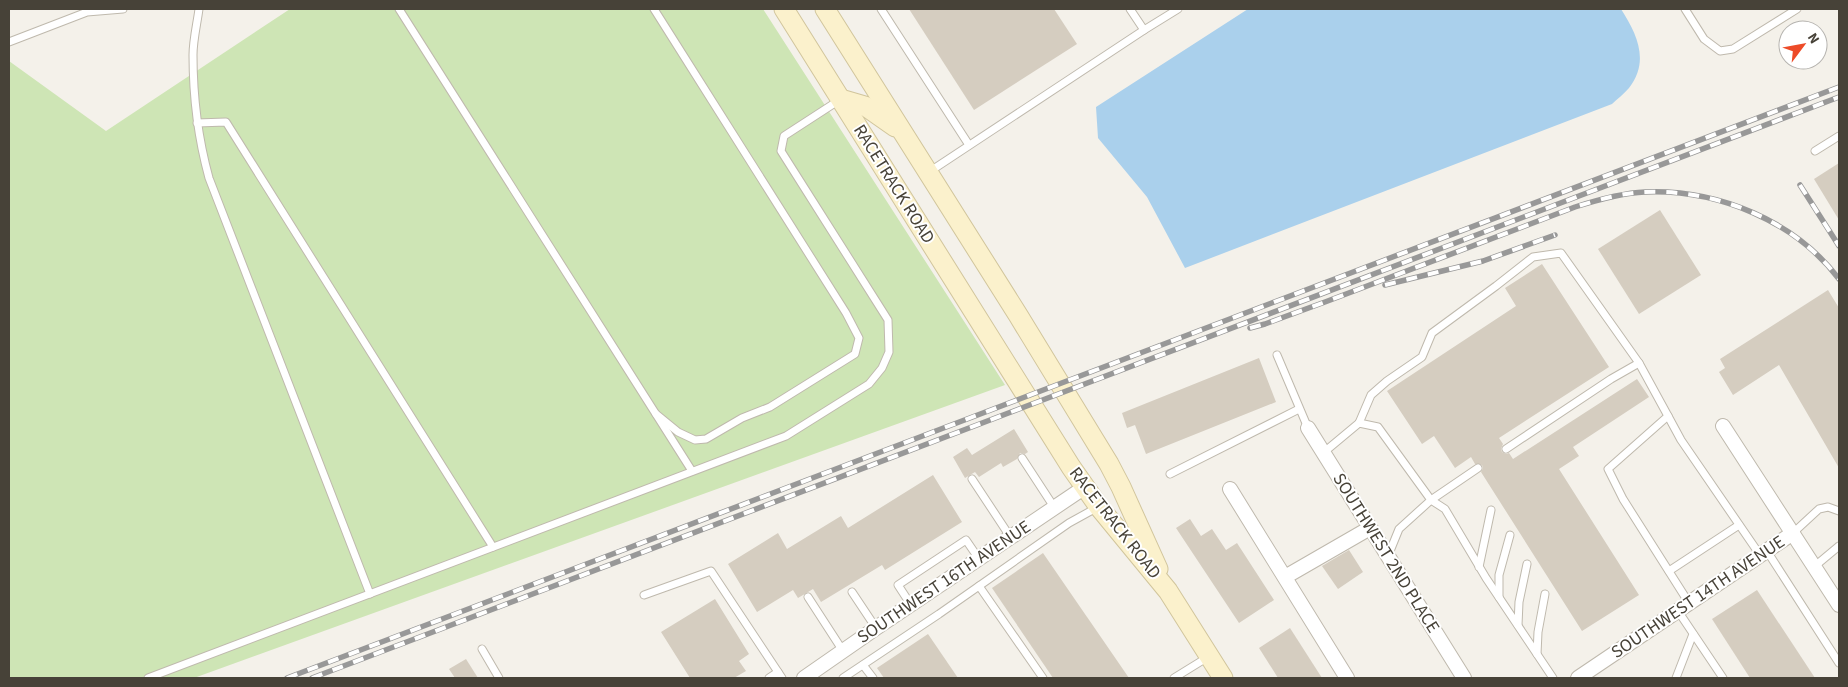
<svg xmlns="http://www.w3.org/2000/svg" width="1848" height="687" viewBox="0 0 1848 687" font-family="'Source Sans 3',sans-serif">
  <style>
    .green { fill: #cee5b5 }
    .water { fill: #aad0ec }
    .building { fill: #d5cdc0 }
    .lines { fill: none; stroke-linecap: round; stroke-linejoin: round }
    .lane-casing { stroke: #bfb9ad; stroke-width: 9 }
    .street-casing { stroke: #bfb9ad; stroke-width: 16 }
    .secondary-casing { stroke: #d1c59c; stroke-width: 21 }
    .lane { stroke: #fff; stroke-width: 7 }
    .street { stroke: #fff; stroke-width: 14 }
    .secondary { stroke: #fbf1cc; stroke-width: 19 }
    .rail-casing { stroke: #989898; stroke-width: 5.5 }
    .rail { stroke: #fff; stroke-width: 4; stroke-dasharray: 11; stroke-linecap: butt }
    .labels { text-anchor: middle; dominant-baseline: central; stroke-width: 4; stroke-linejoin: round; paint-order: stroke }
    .street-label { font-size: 18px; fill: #474238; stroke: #fff }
  </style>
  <rect width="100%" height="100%" fill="#f4f1ea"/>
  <polygon class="green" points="290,9 763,9 1005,385 194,678 9,678 9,61 106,131"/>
  <path class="water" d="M1248 9H1621C1637 34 1650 61 1629 88 1624 94 1617 99 1612 104L1185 268 1147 197 1098 138 1096 107Z"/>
  <g class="building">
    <polygon points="909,9 1054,9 1077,44 974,110"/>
    <polygon points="1839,163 1839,220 1814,179"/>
    <polygon points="1660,210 1701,275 1639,314 1598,249"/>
    <polygon points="1542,264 1609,367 1499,438 1503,444 1501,449 1502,452 1506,454 1509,453 1513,459 1637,379 1649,397 1573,447 1579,456 1559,469 1639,595 1582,631 1481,472 1483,468 1482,465 1475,464 1471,457 1455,468 1434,436 1422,444 1387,391 1516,306 1505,288"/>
    <polygon points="1828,290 1839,308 1839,468 1779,365 1733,395 1719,372 1725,368 1720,359"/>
    <polygon points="1259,358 1276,402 1146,454 1135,425 1127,428 1122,413"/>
    <polygon points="1014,429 1028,452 1025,454 1020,453 1017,459 1003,467 1001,463 979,477 975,472 965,478 953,457 967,448 972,455"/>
    <polygon points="933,475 962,522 885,570 882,565 821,602 813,589 798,598 793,590 757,612 728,564 778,533 787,549 841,516 848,528"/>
    <polygon points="1190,519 1201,536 1212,529 1226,550 1237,543 1274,600 1239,623 1176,528"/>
    <polygon points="1349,550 1363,572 1338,589 1322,566"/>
    <polygon points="1043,553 1129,678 1053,678 992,588"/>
    <polygon points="1757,590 1815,678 1750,678 1712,619"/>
    <polygon points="715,599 749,654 739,661 746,671 734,678 690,678 661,632"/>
    <polygon points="1290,628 1322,678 1278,678 1259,648"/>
    <polygon points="928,634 958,678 884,678 877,668"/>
    <polygon points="466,659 478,678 455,678 449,669"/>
  </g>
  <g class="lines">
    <defs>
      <g id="lane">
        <path d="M199 9C197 24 193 40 193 55 193 97 198 138 209 178L370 594"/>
        <polyline points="399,9 692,471"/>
        <polyline points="654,9 846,313 859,338 855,354 770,407 742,418 706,439 695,440 678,432 656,414"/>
        <polyline points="881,9 969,145"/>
        <polyline points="1130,9 1144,30 1178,9"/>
        <polyline points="1685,9 1704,39 1720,51 1733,49 1797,9"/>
        <polyline points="9,42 87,12 123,9"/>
        <polyline points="197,123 226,122 493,547"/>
        <polyline points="1815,151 1839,136"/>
        <polyline points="929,172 1144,30"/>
        <polyline points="1277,355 1308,428"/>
        <polyline points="1639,363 1668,416 1608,469 1623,499 1689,603"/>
        <polyline points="1668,416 1681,440 1760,555"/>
        <polyline points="1359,423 1371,395 1387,381 1422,357 1432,333 1496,286 1533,257 1561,253 1639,363 1611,379 1506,449"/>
        <polyline points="1323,453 1359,423 1378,427 1431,500 1445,509 1486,578 1553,678"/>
        <polyline points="1022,458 1054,507"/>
        <polyline points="1170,474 1299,409"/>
        <polyline points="972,479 1011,538"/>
        <polyline points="1793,533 1819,509 1828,507 1839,511"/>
        <polyline points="1767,551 1839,663"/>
        <polyline points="1388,556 1399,529 1431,500 1478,468"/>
        <polyline points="1815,566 1839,546"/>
        <polyline points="1479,567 1491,510"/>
        <polyline points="1669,571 1739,525"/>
        <polyline points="979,586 1043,678"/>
        <polyline points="852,592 876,628"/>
        <polyline points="644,595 711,571 782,678"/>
        <polyline points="808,597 843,651"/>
        <polyline points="1499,597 1499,575 1510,535"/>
        <polyline points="911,605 898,585 966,540 979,559"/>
        <polyline points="1678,611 1723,678"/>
        <polyline points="1518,625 1519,602 1527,564"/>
        <polyline points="482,649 499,678"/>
        <polyline points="1537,654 1538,632 1545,594"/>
        <polyline points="863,665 873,678"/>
        <polyline points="148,678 786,436 869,384 882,368 889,352 888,320 781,151 784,136 841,99"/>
        <polyline points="769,678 778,672"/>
        <polyline points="843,678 939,614 1069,523 1098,507"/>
        <polyline points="1174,678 1208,657"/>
        <polyline points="1676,678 1693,634"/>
      </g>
      <g id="street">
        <polyline points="1723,426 1839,605"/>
        <polyline points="1308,428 1464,678"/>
        <polyline points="1230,489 1347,678"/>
        <polyline points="1285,577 1370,528"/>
        <polyline points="804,678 876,628 1085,487"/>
        <polyline points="1578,678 1793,533"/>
      </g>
      <g id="secondary">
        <polyline points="784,9 1071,467 1099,507 1168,591 1223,678"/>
        <polyline points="825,9 1018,315 1109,464 1121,487 1158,569"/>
        <polyline points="841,99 865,106 895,127"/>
      </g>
    </defs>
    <use href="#lane" class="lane-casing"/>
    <use href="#street" class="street-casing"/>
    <use href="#secondary" class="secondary-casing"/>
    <use href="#lane" class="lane"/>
    <use href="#street" class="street"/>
    <use href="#secondary" class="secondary"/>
    <defs>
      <g id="rail">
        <polyline points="1800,185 1839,246"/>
        <polyline points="1385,285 1483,261 1555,235"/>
        <path d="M1250 328 1265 324 1325 302 1575 207C1597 200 1621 193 1645 192 1718 189 1795 221 1839 279"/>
        <polyline points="287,678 1839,87"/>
        <polyline points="312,678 1839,97"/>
      </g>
    </defs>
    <use href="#rail" class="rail-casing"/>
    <use href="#rail" class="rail"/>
  </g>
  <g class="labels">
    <g class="street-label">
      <text transform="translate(894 184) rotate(58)">RACETRACK ROAD</text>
      <text transform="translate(1115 523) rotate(52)">RACETRACK ROAD</text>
      <text transform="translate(1386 553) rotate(58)">SOUTHWEST 2ND PLACE</text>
      <text transform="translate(944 582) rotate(-34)">SOUTHWEST 16TH AVENUE</text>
      <text transform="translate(1698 597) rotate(-34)">SOUTHWEST 14TH AVENUE</text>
    </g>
  </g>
  <rect width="1848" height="687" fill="none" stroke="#474238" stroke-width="20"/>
  <g transform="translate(1803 45) rotate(58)"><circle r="24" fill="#ffffff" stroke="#b5b3af"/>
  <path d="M0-4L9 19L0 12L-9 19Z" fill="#ed4b28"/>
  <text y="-8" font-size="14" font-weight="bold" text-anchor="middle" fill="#474238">N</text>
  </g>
</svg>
